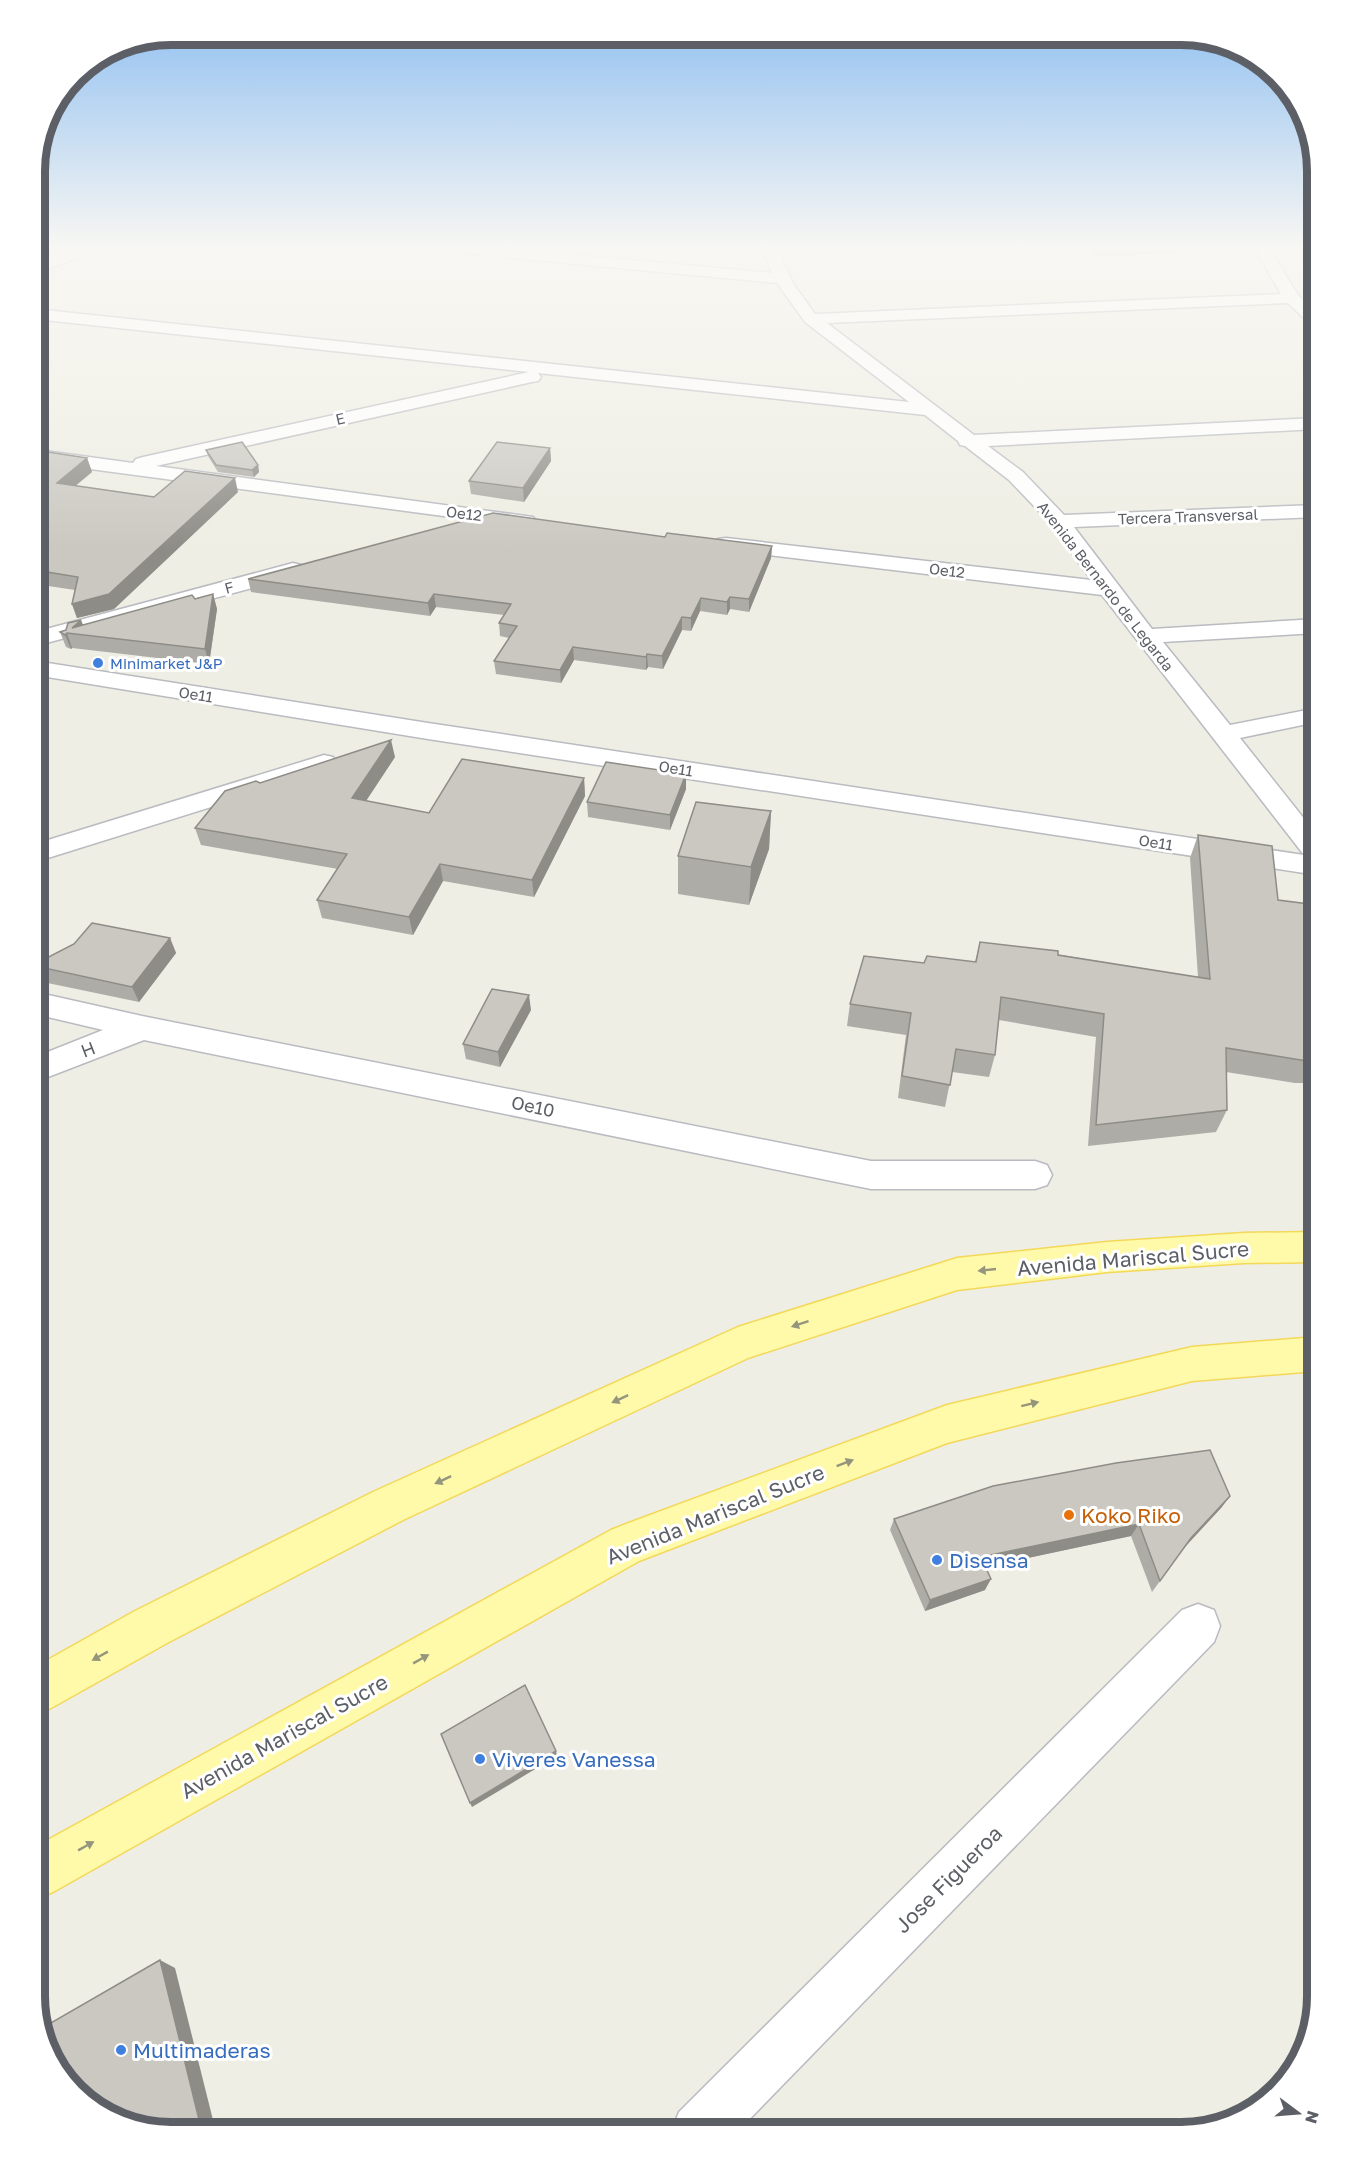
<svg xmlns="http://www.w3.org/2000/svg" width="1352" height="2167" viewBox="0 0 1352 2167" font-family="'Golos Text',sans-serif">
  <style>
    .lines { fill: none; stroke-linecap: round; stroke-linejoin: round }
    .minor-casing { stroke: #b9bbc0; stroke-width: 3 }
    .major-casing { stroke: #f3d859; stroke-width: 3 }
    .minor { fill: #fff; fill-rule: evenodd }
    .major { fill: #fffaa9; fill-rule: evenodd }
    .wall { fill: #aeaca6 }
    .shaded-wall { fill: #8d8c87 }
    .building { fill: #cac8c1; stroke: #8d8c87; stroke-width: 1.5 }
    .oneway { fill: #95957d }
    .shop-dot { fill: #3f7fe0; stroke: #fff; stroke-width: 2 }
    .food-dot { fill: #e8710a; stroke: #fff; stroke-width: 2 }
    .labels { text-anchor: middle; dominant-baseline: central; stroke-width: 6; stroke-linejoin: round; paint-order: stroke }
    .far-street-label { font-size: 15px; fill: #5c5f65; stroke: #fff }
    .far-shop-label { font-size: 15px; fill: #366cbe; stroke: #fff; text-anchor: start }
    .street-label { font-size: 18px; fill: #5c5f65; stroke: #fff }
    .near-street-label { font-size: 21px; fill: #5c5f65; stroke: #fff }
    .near-food-label { font-size: 21px; fill: #c56008; stroke: #fff; text-anchor: start }
    .near-shop-label { font-size: 21px; fill: #366cbe; stroke: #fff; text-anchor: start }
    .rim { fill: none; stroke: #5c5f65; stroke-width: 8 }
  </style>
  <rect width="100%" height="100%" fill="#efeee4"/>
  <g class="lines">
    <defs>
      <g id="minor">
        <polygon points="81,247 102,247 100,250 35,273 35,263"/>
        <polygon points="433,247 488,247 772,273 762,247 821,247 814,251 779,254 794,285 815,314 1281,294 1254,247 1268,247 1298,295 1317,313 1317,326 1311,325 1288,303 827,323 974,435 1317,418 1317,429 988,446 1023,472 1064,515 1317,505 1317,517 1074,527 1152,629 1317,619 1317,633 1163,642 1230,725 1317,708 1317,722 1240,738 1317,835 1317,875 428,739 35,675 35,661 428,723 1304,855 1102,595 726,550 718,549 715,544 718,539 726,538 1091,580 1052,525 1009,480 965,446 960,445 958,441 925,415 538,373 541,377 538,381 532,382 156,466 533,517 536,521 533,525 526,527 45,463 38,461 35,457 38,453 45,451 133,463 136,459 143,457 529,372 35,319 35,309 909,402 805,322 777,283 440,251"/>
        <polygon points="293,563 301,565 304,570 301,575 35,646 35,632"/>
        <polygon points="324,755 333,757 337,763 333,769 35,862 35,844"/>
        <polygon points="35,992 142,1016 871,1161 1035,1161 1047,1165 1052,1175 1047,1185 1035,1189 871,1189 144,1040 35,1082 35,1057 103,1030 35,1014"/>
        <polygon points="1198,1604 1214,1610 1220,1626 1214,1642 737,2132 671,2132 679,2112 1182,1610"/>
      </g>
      <g id="major">
        <polygon points="1317,1232 1317,1262 1244,1263 1107,1272 957,1290 748,1358 403,1520 167,1643 51,1708 35,1715 35,1667 135,1611 373,1492 738,1327 957,1258 1107,1242 1244,1233"/>
        <polygon points="1317,1337 1317,1371 1192,1381 947,1443 639,1561 53,1892 35,1899 35,1847 611,1530 626,1524 947,1405 1192,1347"/>
      </g>
    </defs>
    <use href="#minor" class="minor-casing"/>
    <use href="#major" class="major-casing"/>
    <use href="#minor" class="minor"/>
    <use href="#major" class="major"/>
  </g>
  <g class="wall">
    <polygon points="1086,247 1247,247 1246,250 1094,257"/>
    <polygon points="550,448 551,461 524,502 471,494 469,481"/>
    <polygon points="35,450 87,458 92,472 75,486 154,497 238,492 114,609 77,618 72,604 75,590 35,584"/>
    <polygon points="206,450 258,465 259,472 254,477 218,472 208,456"/>
    <polygon points="665,537 772,546 771,558 749,612 730,609 727,615 700,611 691,631 682,630 663,669 648,667 646,670 574,660 561,683 496,674 494,661 509,638 500,636 499,623 504,615 436,607 430,616 251,592 248,579"/>
    <polygon points="213,594 217,609 209,664 72,648 71,649 66,647 60,632 83,625"/>
    <polygon points="395,757 366,801 429,813 584,778 585,796 534,897 443,881 413,935 322,918 317,900 338,869 201,845 195,828 260,783"/>
    <polygon points="686,774 686,789 670,830 588,817 587,802"/>
    <polygon points="771,811 769,849 749,905 678,894 678,856"/>
    <polygon points="1198,835 1278,900 1317,905 1317,1083 1295,1083 1226,1072 1227,1110 1216,1132 1088,1146 1096,1037 999,1020 995,1055 989,1077 952,1072 945,1107 898,1098 906,1035 847,1026 850,1004 924,963 975,962 980,942 1198,977 1190,858"/>
    <polygon points="170,938 176,953 139,1002 38,981 35,973 35,964"/>
    <polygon points="531,1010 500,1067 466,1059 463,1044"/>
    <polygon points="1230,1496 1221,1508 1184,1548 1152,1592 1131,1536 985,1567 985,1590 925,1611 890,1530 894,1519"/>
  </g>
  <g class="shaded-wall">
    <polygon points="550,448 551,461 524,502 523,488"/>
    <polygon points="87,458 92,472 62,497 57,483"/>
    <polygon points="258,465 259,472 254,477 252,470"/>
    <polygon points="235,478 238,492 114,609 77,618 72,604"/>
    <polygon points="772,546 771,558 749,612 749,599"/>
    <polygon points="213,594 217,609 209,664 205,649"/>
    <polygon points="434,594 436,607 430,616 428,603"/>
    <polygon points="730,597 730,609 727,615 727,602"/>
    <polygon points="701,598 700,611 691,631 691,618"/>
    <polygon points="682,617 682,630 663,669 662,656"/>
    <polygon points="81,620 87,634 72,628"/>
    <polygon points="67,633 72,648 71,649 65,635"/>
    <polygon points="573,647 574,660 561,683 560,670"/>
    <polygon points="647,654 648,667 646,670 646,657"/>
    <polygon points="391,740 395,757 356,816 352,798"/>
    <polygon points="686,774 686,789 670,830 670,815"/>
    <polygon points="584,778 585,796 534,897 532,880"/>
    <polygon points="771,811 769,849 749,905 751,867"/>
    <polygon points="440,864 443,881 413,935 409,917"/>
    <polygon points="170,938 176,953 139,1002 132,987"/>
    <polygon points="529,995 531,1010 500,1067 498,1052"/>
    <polygon points="1230,1496 1221,1508 1182,1550 1191,1538"/>
    <polygon points="1139,1524 1131,1536 976,1569 981,1557"/>
    <polygon points="991,1579 985,1590 925,1611 930,1600"/>
    <polygon points="556,1751 557,1756 472,1807 470,1803"/>
    <polygon points="160,1960 175,1968 216,2132 202,2132"/>
  </g>
  <g class="building">
    <polygon points="242,442 258,465 252,470 216,465 206,450"/>
    <polygon points="497,442 550,448 523,488 469,481"/>
    <polygon points="35,450 87,458 57,483 154,497 185,471 235,478 109,594 72,604 78,577 35,570"/>
    <polygon points="493,513 665,537 667,533 772,546 749,599 730,597 727,602 701,598 691,618 682,617 662,656 647,654 646,657 573,647 560,670 494,661 517,626 499,623 511,604 434,594 428,603 248,579"/>
    <polygon points="213,594 205,649 67,633 65,635 60,632 66,630 68,623 81,620 72,628 192,595 195,599"/>
    <polygon points="391,740 352,798 429,813 462,759 584,778 532,880 440,864 409,917 317,900 347,854 195,828 225,791 256,781 260,783"/>
    <polygon points="606,762 686,774 670,815 587,802"/>
    <polygon points="696,802 771,811 751,867 678,856"/>
    <polygon points="1198,835 1272,846 1278,900 1317,905 1317,1061 1307,1061 1226,1048 1227,1110 1096,1125 1104,1014 1001,997 995,1055 956,1049 950,1085 902,1076 911,1013 850,1004 864,956 924,963 927,956 976,962 980,942 1058,951 1058,955 1210,979"/>
    <polygon points="92,923 170,938 132,987 35,966 35,964 74,944"/>
    <polygon points="492,989 529,995 498,1052 463,1044"/>
    <polygon points="1210,1450 1230,1496 1191,1538 1160,1581 1139,1524 981,1557 991,1579 930,1600 894,1519 993,1486 1116,1463"/>
    <polygon points="525,1685 556,1751 470,1803 441,1734"/>
    <polygon points="160,1960 202,2132 163,2132 96,2110 49,2057 42,2028"/>
  </g>
  <defs><path id="oneway-solid" d="M-6-.8H1V-3.2L6.5 0L1 3.2V.8H-6Z" transform="scale(1.5)"/></defs>
  <g class="oneway">
    <use href="#oneway-solid" transform="translate(987 1270) rotate(174)"/>
    <use href="#oneway-solid" transform="translate(800 1324) rotate(162)"/>
    <use href="#oneway-solid" transform="translate(620 1399) rotate(155)"/>
    <use href="#oneway-solid" transform="translate(1030 1404) rotate(-14)"/>
    <use href="#oneway-solid" transform="translate(845 1463) rotate(-21)"/>
    <use href="#oneway-solid" transform="translate(443 1480) rotate(155)"/>
    <use href="#oneway-solid" transform="translate(100 1656) rotate(151)"/>
    <use href="#oneway-solid" transform="translate(421 1659) rotate(-29)"/>
    <use href="#oneway-solid" transform="translate(86 1846) rotate(-29)"/>
  </g>
  <linearGradient id="sky" x2="0" y2="1"><stop stop-color="#8dbef1"/><stop offset="0.45" stop-color="#f8f7f3"/><stop offset="1" stop-color="#f8f7f3" stop-opacity="0"/></linearGradient>
  <rect width="1352" height="550" fill="url(#sky)"/>
  <g class="shop-dot">
    <circle cx="98" cy="663" r="6"/>
    <circle cx="937" cy="1560" r="6"/>
    <circle cx="480" cy="1759" r="6"/>
    <circle cx="121" cy="2050" r="6"/>
  </g>
  <circle class="food-dot" cx="1069" cy="1515" r="6"/>
  <g class="labels">
    <g class="far-street-label">
      <text transform="translate(340 418) rotate(-13)">E</text>
      <text transform="translate(464 513) rotate(7)">Oe12</text>
      <text transform="translate(1188 516) rotate(-2)">Tercera Transversal</text>
      <text transform="translate(947 570) rotate(7)">Oe12</text>
      <text transform="translate(1106 586) rotate(52)">Avenida Bernardo de Legarda</text>
      <text transform="translate(229 587) rotate(-15)">F</text>
      <text transform="translate(196 694) rotate(9)">Oe11</text>
      <text transform="translate(676 768) rotate(9)">Oe11</text>
      <text transform="translate(1156 842) rotate(9)">Oe11</text>
    </g>
    <g class="far-shop-label">
      <text x="110" y="663">Minimarket J&amp;P</text>
    </g>
    <g class="street-label">
      <text transform="translate(88 1049) rotate(-21)">H</text>
      <text transform="translate(533 1106) rotate(12)">Oe10</text>
    </g>
    <g class="near-street-label">
      <text transform="translate(1133 1258) rotate(-5)">Avenida Mariscal Sucre</text>
      <text transform="translate(715 1514) rotate(-22)">Avenida Mariscal Sucre</text>
      <text transform="translate(284 1736) rotate(-29)">Avenida Mariscal Sucre</text>
      <text transform="translate(948 1879) rotate(-45)">Jose Figueroa</text>
    </g>
    <g class="near-food-label">
      <text x="1081" y="1515">Koko Riko</text>
    </g>
    <g class="near-shop-label">
      <text x="949" y="1560">Disensa</text>
      <text x="492" y="1759">Viveres Vanessa</text>
      <text x="133" y="2050">Multimaderas</text>
    </g>
  </g>
  <path d="M0 0H1352V2167H0ZM171 45H1181A126 126 0 0 1 1307 171V1996A126 126 0 0 1 1181 2122H171A126 126 0 0 1 45 1996V171A126 126 0 0 1 171 45Z" fill="#fff" fill-rule="evenodd"/>
  <path class="rim" d="M171 45H1181A126 126 0 0 1 1307 171V1996A126 126 0 0 1 1181 2122H171A126 126 0 0 1 45 1996V171A126 126 0 0 1 171 45Z"/>
  <g transform="translate(1298 2113) rotate(106)" stroke="#ffffff" stroke-width="4.5" paint-order="stroke">
  <path d="M0-4.5L10 22L0 15L-10 22Z" fill="#5c5f65"/>
  <text y="-9" font-size="16" font-weight="bold" text-anchor="middle" fill="#5c5f65">N</text>
  </g>
</svg>
